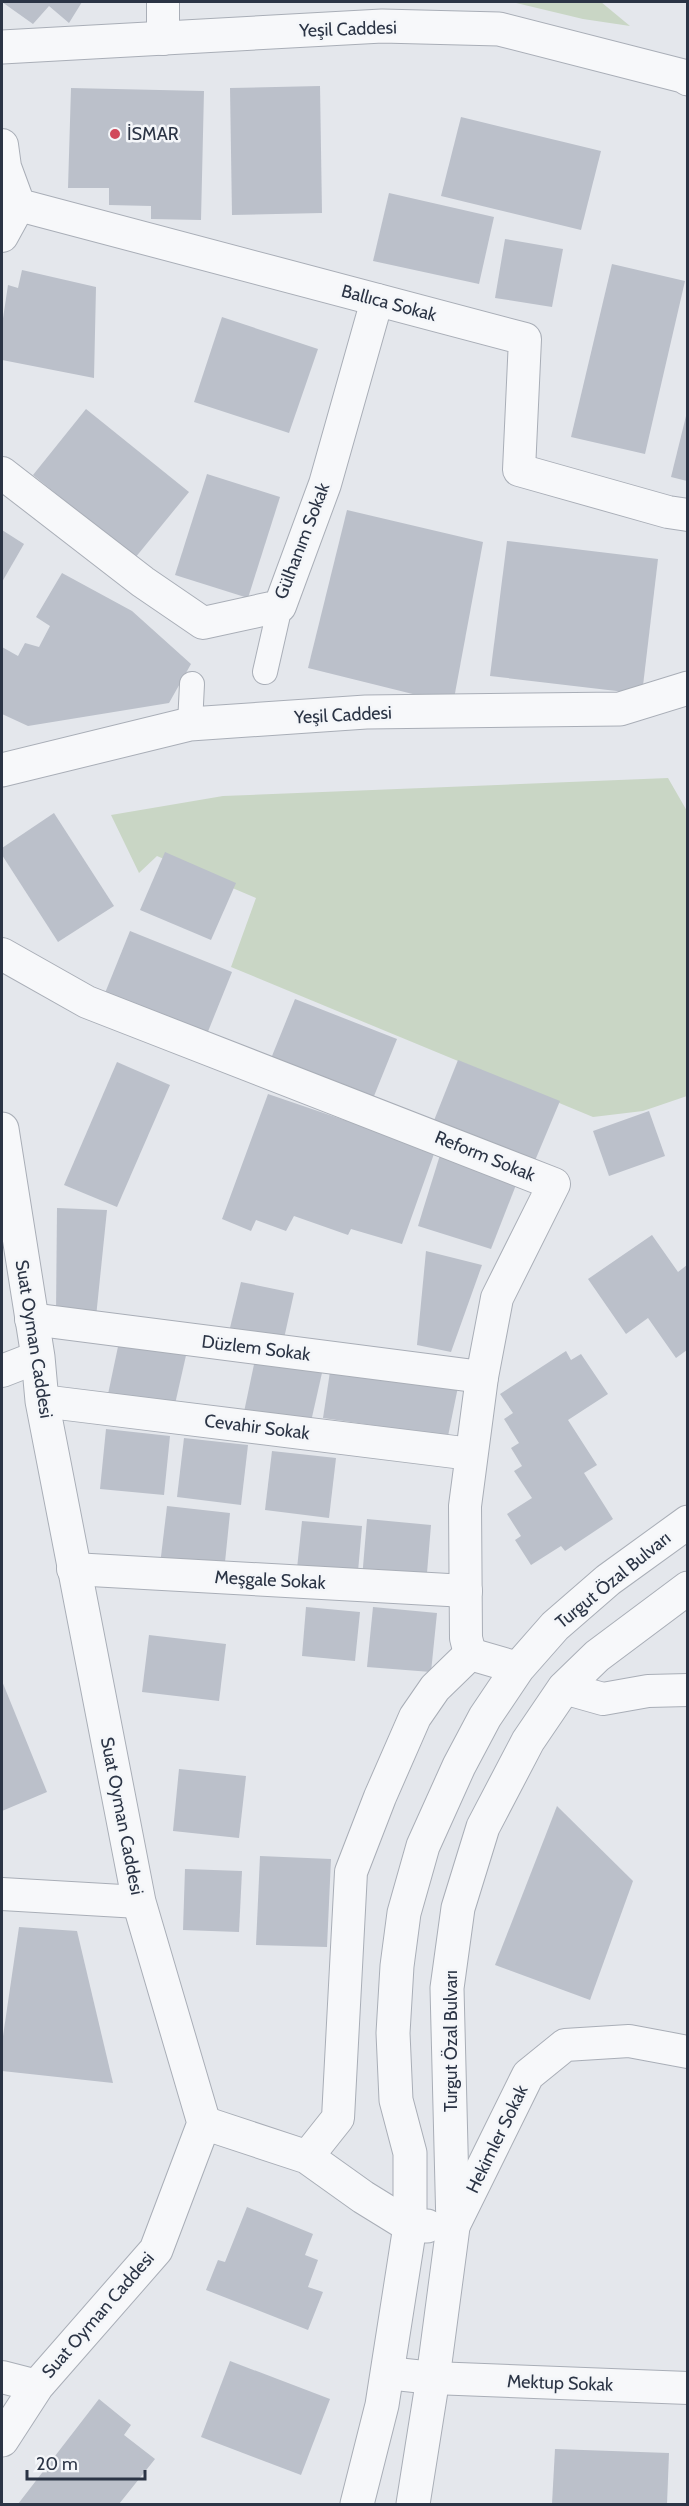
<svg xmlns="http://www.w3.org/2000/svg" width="689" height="2506" viewBox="0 0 689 2506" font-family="Cabin,sans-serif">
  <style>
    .green { fill: #c9d6c5 }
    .building { fill: #bbc0ca }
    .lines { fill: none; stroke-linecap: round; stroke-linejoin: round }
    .pedestrian-casing { stroke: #a9aeb7; stroke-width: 26 }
    .minor-casing { stroke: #a9aeb7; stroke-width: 34 }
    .tertiary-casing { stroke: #a9aeb7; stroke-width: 35 }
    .pedestrian { stroke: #f7f8fa; stroke-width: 24 }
    .minor { stroke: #f7f8fa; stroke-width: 32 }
    .tertiary { stroke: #f7f8fa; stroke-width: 33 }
    .poi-dot { fill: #d1495b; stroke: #f4f6f9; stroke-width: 2 }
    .labels { text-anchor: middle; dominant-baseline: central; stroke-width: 5; stroke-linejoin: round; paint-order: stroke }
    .street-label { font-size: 18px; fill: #2b3445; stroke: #f4f6f9 }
    .poi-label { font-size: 18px; fill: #2b3445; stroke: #f4f6f9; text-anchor: start }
  </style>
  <rect width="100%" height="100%" fill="#e4e7ec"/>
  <g class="green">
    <polygon points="512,2 601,2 630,26 583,19"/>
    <polygon points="668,778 687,811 687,1096 643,1111 593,1117 231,967 256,898 157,856 139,873 111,815 223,796"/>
  </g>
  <g class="building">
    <polygon points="2,2 82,2 69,23 49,6 33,24"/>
    <polygon points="320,86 322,213 232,215 230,88"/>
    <polygon points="71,88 204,91 201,220 151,219 151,206 109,205 109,188 68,188"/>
    <polygon points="461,117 601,151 581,230 441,196"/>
    <polygon points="389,193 494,217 479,284 373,261"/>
    <polygon points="505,239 563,249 552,307 495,298"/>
    <polygon points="612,264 685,281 645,454 571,437"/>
    <polygon points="22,270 96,287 94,378 2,360 2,325 8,285 18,288"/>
    <polygon points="222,317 318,349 289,433 194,402"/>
    <polygon points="86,409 189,492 135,558 33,475"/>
    <polygon points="687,412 687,481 671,477"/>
    <polygon points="207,474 280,497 248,598 175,575"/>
    <polygon points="347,510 483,542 453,704 308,668"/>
    <polygon points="2,530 24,544 2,582"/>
    <polygon points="507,541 658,559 642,694 490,676"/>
    <polygon points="62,573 132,611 191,664 169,703 28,726 2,714 2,647 18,656 25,643 39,647 50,626 36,617"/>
    <polygon points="54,813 114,906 58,942 2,855 2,848"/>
    <polygon points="165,852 236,883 211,940 140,910"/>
    <polygon points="130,931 232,972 207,1034 105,993"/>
    <polygon points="295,999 397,1039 372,1101 270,1061"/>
    <polygon points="458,1060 560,1101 534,1163 433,1123"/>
    <polygon points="117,1062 170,1085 117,1207 64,1185"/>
    <polygon points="268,1094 435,1151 402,1244 351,1229 348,1235 294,1216 286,1231 256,1220 251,1231 222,1219"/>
    <polygon points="649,1111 665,1156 609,1176 593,1131"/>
    <polygon points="440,1155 516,1185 491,1249 418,1226"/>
    <polygon points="57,1208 107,1210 96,1317 56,1315"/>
    <polygon points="652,1235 678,1272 687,1265 687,1350 676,1358 648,1318 626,1334 588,1279"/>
    <polygon points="426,1251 482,1265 451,1352 417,1345"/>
    <polygon points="241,1282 294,1293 283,1343 229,1332"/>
    <polygon points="120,1337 187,1351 173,1413 107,1399"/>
    <polygon points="257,1350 324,1364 310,1426 244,1412"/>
    <polygon points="566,1351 571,1360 581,1354 608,1394 568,1420 597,1465 584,1473 613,1519 565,1551 561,1546 531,1565 515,1540 521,1536 507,1514 532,1498 514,1471 522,1466 511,1448 519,1443 504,1419 513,1413 500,1394"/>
    <polygon points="331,1365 459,1382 448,1436 323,1418"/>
    <polygon points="106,1429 170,1436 164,1495 100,1489"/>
    <polygon points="184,1438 248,1445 241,1505 177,1497"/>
    <polygon points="272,1451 336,1458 329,1518 265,1510"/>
    <polygon points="167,1506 230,1513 224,1572 160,1565"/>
    <polygon points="367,1519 431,1525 426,1585 362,1579"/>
    <polygon points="302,1521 362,1526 357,1583 296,1578"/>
    <polygon points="306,1607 360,1612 355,1661 302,1656"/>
    <polygon points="373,1607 437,1613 431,1672 367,1667"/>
    <polygon points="149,1635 226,1644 219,1701 142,1692"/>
    <polygon points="2,1681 47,1792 2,1811"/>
    <polygon points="179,1769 246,1776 239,1838 173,1831"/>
    <polygon points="557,1806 633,1881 590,2000 495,1965"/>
    <polygon points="260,1856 331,1859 327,1947 256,1945"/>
    <polygon points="185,1869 242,1871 239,1932 183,1930"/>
    <polygon points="19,1927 77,1931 113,2083 2,2071 2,2043"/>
    <polygon points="247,2207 313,2234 305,2255 318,2260 308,2287 323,2292 308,2330 206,2290 218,2260 225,2262"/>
    <polygon points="230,2361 330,2399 301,2475 201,2437"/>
    <polygon points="99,2399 131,2425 124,2435 155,2459 119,2504 18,2504"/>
    <polygon points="555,2449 669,2453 667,2504 552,2504"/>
  </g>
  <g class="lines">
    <defs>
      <g id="pedestrian">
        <polyline points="265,672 280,606"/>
        <polyline points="190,724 192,684"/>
      </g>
      <g id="minor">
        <polyline points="163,39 163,2"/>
        <polyline points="2,145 5,167 19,205 525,339 519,470 668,512 688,515"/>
        <polyline points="2,236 19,205"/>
        <polyline points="2,473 143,582 203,623 280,606 325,484 377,300"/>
        <polyline points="2,954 87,1002 554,1184 497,1298 482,1377 465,1506 466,1638 470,1654"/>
        <polyline points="31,1319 482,1377"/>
        <polyline points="2,1371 38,1357"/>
        <polyline points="42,1401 471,1454"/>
        <polyline points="73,1569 466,1591"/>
        <polyline points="470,1654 518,1668"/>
        <polyline points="564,1688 603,1699 648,1691 688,1690"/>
        <polyline points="2,1894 139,1902"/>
        <polyline points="307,2157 338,2118 351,1872 380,1797 415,1717 435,1688 470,1654"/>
        <polyline points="453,2227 528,2075 565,2045 629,2041 688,2052"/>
        <polyline points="387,2373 433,2378 688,2388"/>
        <polyline points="2,2377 37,2386"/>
      </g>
      <g id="tertiary">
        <polyline points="2,47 382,26 499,29 683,76 688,79"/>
        <polyline points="2,770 190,724 366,712 620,709 688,688"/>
        <polyline points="2,1129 38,1357 42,1401 139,1902 204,2123 156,2250 37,2386 2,2440"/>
        <polyline points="204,2123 307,2157 363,2197 410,2226 427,2226"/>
        <polyline points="357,2504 382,2405 410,2226 410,2153 396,2100 393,2033 397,1966 404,1913 423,1846 459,1766 485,1717 518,1668 555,1626 608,1580 688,1522"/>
        <polyline points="413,2504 433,2378 453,2227 447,1988 458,1908 483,1827 528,1741 564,1688 597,1656 688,1588"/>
      </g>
    </defs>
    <use href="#pedestrian" class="pedestrian-casing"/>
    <use href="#minor" class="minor-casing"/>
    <use href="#tertiary" class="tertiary-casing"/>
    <use href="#pedestrian" class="pedestrian"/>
    <use href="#minor" class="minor"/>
    <use href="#tertiary" class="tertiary"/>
  </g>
  <circle class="poi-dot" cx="115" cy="134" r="6"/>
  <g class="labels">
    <g class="street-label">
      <text transform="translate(348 29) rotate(-2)">Yeşil Caddesi</text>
      <text transform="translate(389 303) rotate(15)">Ballıca Sokak</text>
      <text transform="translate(302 541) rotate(-69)">Gülhanım Sokak</text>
      <text transform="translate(343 715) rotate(-3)">Yeşil Caddesi</text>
      <text transform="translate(485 1156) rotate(22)">Reform Sokak</text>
      <text transform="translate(34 1339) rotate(81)">Suat Oyman Caddesi</text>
      <text transform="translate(256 1348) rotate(7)">Düzlem Sokak</text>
      <text transform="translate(257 1427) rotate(7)">Cevahir Sokak</text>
      <text transform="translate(270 1580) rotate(3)">Meşgale Sokak</text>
      <text transform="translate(613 1580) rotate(-39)">Turgut Özal Bulvarı</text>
      <text transform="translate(122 1816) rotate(79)">Suat Oyman Caddesi</text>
      <text transform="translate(451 2041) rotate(-90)">Turgut Özal Bulvarı</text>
      <text transform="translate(497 2139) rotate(-64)">Hekimler Sokak</text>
      <text transform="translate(98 2315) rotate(-49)">Suat Oyman Caddesi</text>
      <text transform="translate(560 2383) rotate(2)">Mektup Sokak</text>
    </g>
    <g class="poi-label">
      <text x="127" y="134">İSMAR</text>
    </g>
  </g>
  <rect width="689" height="2506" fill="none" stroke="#2b3445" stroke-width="6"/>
  <path d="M27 2470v9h118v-9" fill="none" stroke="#2b3445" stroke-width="3"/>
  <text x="36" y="2470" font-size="18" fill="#2b3445" stroke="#f4f6f9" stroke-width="4.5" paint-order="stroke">20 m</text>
</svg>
